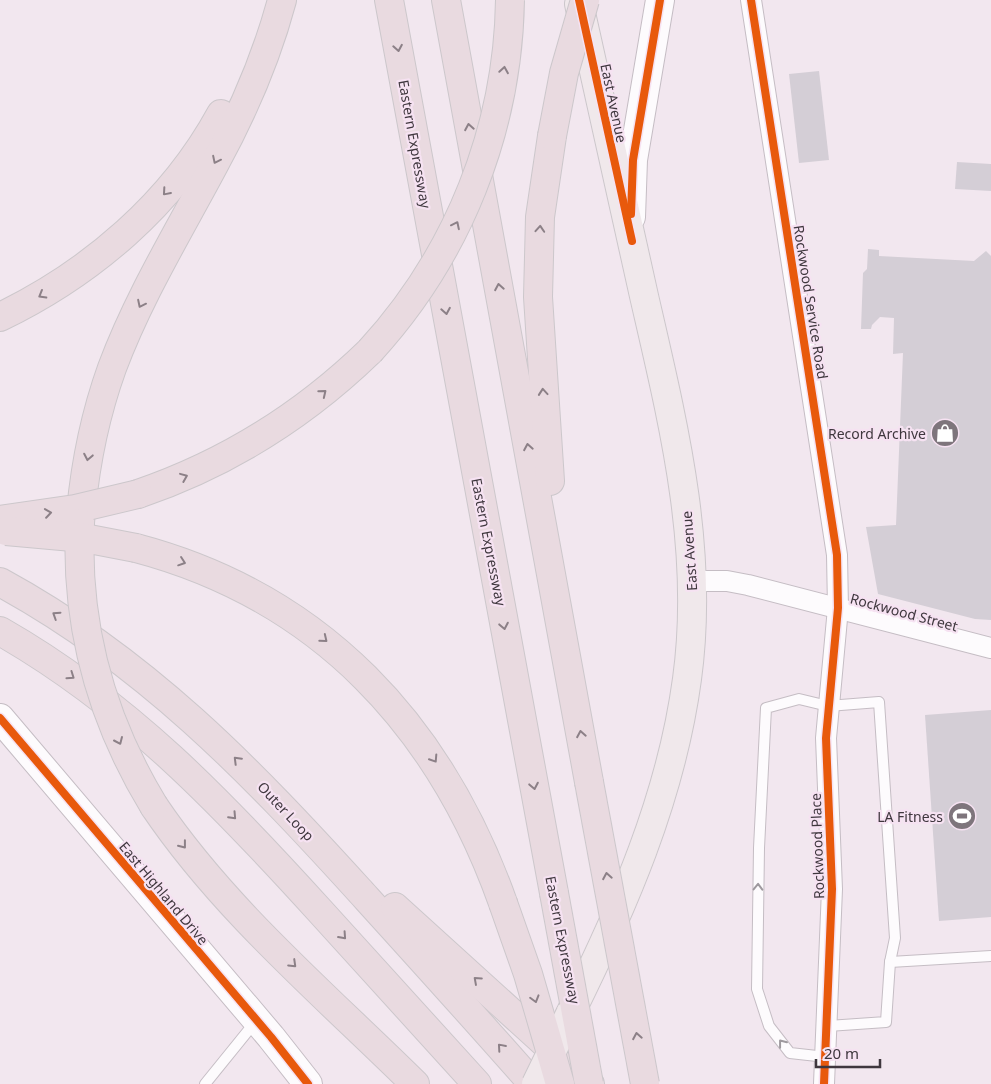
<svg xmlns="http://www.w3.org/2000/svg" width="991" height="1084" viewBox="0 0 991 1084" font-family="'Noto Sans',sans-serif">
  <style>
    .building { fill: #d4ced6 }
    .lines { fill: none; stroke-linecap: round; stroke-linejoin: round }
    .lane-casing { stroke: #c5bdc4; stroke-width: 12 }
    .street-casing { stroke: #c5bdc4; stroke-width: 22 }
    .secondary-casing { stroke: #c5bdc4; stroke-width: 30 }
    .primary-casing { stroke: #ccc7cb; stroke-width: 30 }
    .highway-casing { stroke: #ccc7cb; stroke-width: 30 }
    .lane { stroke: #fdfbfd; stroke-width: 10 }
    .street { stroke: #fdfbfd; stroke-width: 20 }
    .secondary { stroke: #fdfbfd; stroke-width: 28 }
    .primary { stroke: #f0e8eb; stroke-width: 28 }
    .highway { stroke: #e9dae0; stroke-width: 28 }
    .primary-bridge-casing { stroke: #ccc7cb; stroke-width: 30; stroke-linecap: butt }
    .highway-bridge-casing { stroke: #ccc7cb; stroke-width: 30; stroke-linecap: butt }
    .primary-bridge { stroke: #f0e8eb; stroke-width: 28 }
    .highway-bridge { stroke: #e9dae0; stroke-width: 28 }
    .cycleway-casing { stroke: #f6e2f2; stroke-width: 11 }
    .cycleway { stroke: #e8590c; stroke-width: 8 }
    .oneway { stroke: #8c8087 }
    .oneway2 { stroke: #9e999e }
    .labels { text-anchor: middle; dominant-baseline: central; stroke-width: 4.5; stroke-linejoin: round; paint-order: stroke }
    .street-label { font-size: 14px; fill: #3f373e; stroke: #f6e2f2 }
    .poi-label { font-size: 14px; fill: #3f373e; stroke: #f6e2f2; text-anchor: end }
  </style>
  <rect width="100%" height="100%" fill="#f2e7ef"/>
  <g class="building">
    <polygon points="819,71 829,160 799,163 789,74"/>
    <polygon points="957,162 991,164 991,191 955,189"/>
    <polygon points="868,249 879,250 879,256 974,261 986,251 991,256 991,620 975,619 878,594 866,527 896,525 903,353 893,354 894,318 880,317 872,325 871,329 861,329 863,273 867,269"/>
    <polygon points="991,710 991,917 939,921 925,715"/>
  </g>
  <g class="lines">
    <defs>
      <g id="lane">
        <polyline points="828,1026 886,1022 890,962 991,956"/>
        <polyline points="826,1057 790,1053 769,1026 757,989 759,848 766,708 799,699 828,706 879,702 895,938 890,962"/>
        <polyline points="205,1084 256,1021"/>
      </g>
      <g id="street">
        <polyline points="751,0 837,555 838,608 826,738 832,889 824,1084"/>
        <polyline points="693,581 727,581 748,585 991,648"/>
      </g>
      <g id="secondary">
        <polyline points="631,217 633,160 660,0"/>
        <polyline points="0,718 271,1037 308,1084"/>
      </g>
      <path id="primary" d="M570 1014C623 907 671 798 687 679 705 549 673 422 644 296 622 199 601 101 579 4"/>
      <g id="highway">
        <polyline points="389,0 554,893"/>
        <polyline points="446,0 589,782"/>
        <path d="M0 317C91 273 172 204 221 114"/>
        <polyline points="550,481 538,297 540,217 552,136"/>
        <path d="M138 494C226 464 303 416 370 351"/>
        <path d="M80 523C84 470 94 418 112 368 139 296 179 231 214 165 242 114 267 56 282 0"/>
        <path d="M136 548C321 597 440 726 503 903"/>
        <path d="M0 582C145 661 249 769 359 890 417 954 476 1019 533 1084"/>
        <path d="M0 631C128 704 222 803 320 911 372 968 424 1026 477 1084"/>
        <path d="M154 806C224 910 326 996 415 1084"/>
        <polyline points="395,907 590,1084"/>
      </g>
    </defs>
    <use href="#lane" class="lane-casing"/>
    <use href="#street" class="street-casing"/>
    <use href="#secondary" class="secondary-casing"/>
    <use href="#primary" class="primary-casing"/>
    <use href="#highway" class="highway-casing"/>
    <use href="#lane" class="lane"/>
    <use href="#street" class="street"/>
    <use href="#secondary" class="secondary"/>
    <use href="#primary" class="primary"/>
    <use href="#highway" class="highway"/>
    <defs>
      <polyline id="primary-bridge" points="536,1084 570,1014"/>
      <g id="highway-bridge">
        <polyline points="552,136 564,73 585,0"/>
        <path d="M370 351C458 255 508 130 510 0"/>
        <polyline points="0,520 75,509 138,494"/>
        <path d="M80 523C75 625 101 719 154 806"/>
        <polyline points="6,531 84,538 136,548"/>
        <polyline points="589,782 645,1084"/>
        <polyline points="554,893 589,1084"/>
        <polyline points="503,903 528,974 560,1084"/>
      </g>
    </defs>
    <use href="#primary-bridge" class="primary-bridge-casing"/>
    <use href="#highway-bridge" class="highway-bridge-casing"/>
    <use href="#primary-bridge" class="primary-bridge"/>
    <use href="#highway-bridge" class="highway-bridge"/>
    <defs>
      <g id="cycleway">
        <polyline points="579,0 632,241"/>
        <polyline points="751,0 837,555 838,608 826,738 832,889 824,1084"/>
        <polyline points="631,214 633,160 660,0"/>
        <polyline points="0,718 271,1037 308,1084"/>
      </g>
    </defs>
    <use href="#cycleway" class="cycleway-casing"/>
    <use href="#cycleway" class="cycleway"/>
  </g>
  <defs><path id="oneway-chevron" d="M-2-3.5L2.5 0L-2 3.5" fill="none" stroke-width="1.6" stroke-linecap="round" stroke-linejoin="round" transform="scale(1.25)"/></defs>
  <g class="oneway">
    <use href="#oneway-chevron" transform="translate(398 48) rotate(80)"/>
    <use href="#oneway-chevron" transform="translate(504 70) rotate(-81)"/>
    <use href="#oneway-chevron" transform="translate(469 127) rotate(-100)"/>
    <use href="#oneway-chevron" transform="translate(216 160) rotate(116)"/>
    <use href="#oneway-chevron" transform="translate(166 192) rotate(131)"/>
    <use href="#oneway-chevron" transform="translate(456 225) rotate(-64)"/>
    <use href="#oneway-chevron" transform="translate(540 229) rotate(-86)"/>
    <use href="#oneway-chevron" transform="translate(499 287) rotate(-100)"/>
    <use href="#oneway-chevron" transform="translate(42 295) rotate(150)"/>
    <use href="#oneway-chevron" transform="translate(141 304) rotate(116)"/>
    <use href="#oneway-chevron" transform="translate(446 311) rotate(80)"/>
    <use href="#oneway-chevron" transform="translate(543 392) rotate(-95)"/>
    <use href="#oneway-chevron" transform="translate(323 393) rotate(-39)"/>
    <use href="#oneway-chevron" transform="translate(528 447) rotate(-100)"/>
    <use href="#oneway-chevron" transform="translate(88 457) rotate(101)"/>
    <use href="#oneway-chevron" transform="translate(184 477) rotate(-22)"/>
    <use href="#oneway-chevron" transform="translate(48 513) rotate(-8)"/>
    <use href="#oneway-chevron" transform="translate(182 562) rotate(19)"/>
    <use href="#oneway-chevron" transform="translate(56 615) rotate(-147)"/>
    <use href="#oneway-chevron" transform="translate(504 626) rotate(79)"/>
    <use href="#oneway-chevron" transform="translate(324 639) rotate(39)"/>
    <use href="#oneway-chevron" transform="translate(71 676) rotate(35)"/>
    <use href="#oneway-chevron" transform="translate(581 734) rotate(-100)"/>
    <use href="#oneway-chevron" transform="translate(119 741) rotate(66)"/>
    <use href="#oneway-chevron" transform="translate(434 759) rotate(57)"/>
    <use href="#oneway-chevron" transform="translate(237 760) rotate(-135)"/>
    <use href="#oneway-chevron" transform="translate(534 786) rotate(79)"/>
    <use href="#oneway-chevron" transform="translate(233 816) rotate(47)"/>
    <use href="#oneway-chevron" transform="translate(183 845) rotate(52)"/>
    <use href="#oneway-chevron" transform="translate(607 876) rotate(-100)"/>
    <use href="#oneway-chevron" transform="translate(343 936) rotate(48)"/>
    <use href="#oneway-chevron" transform="translate(293 964) rotate(44)"/>
    <use href="#oneway-chevron" transform="translate(477 980) rotate(-138)"/>
    <use href="#oneway-chevron" transform="translate(535 999) rotate(74)"/>
    <use href="#oneway-chevron" transform="translate(637 1036) rotate(-100)"/>
    <use href="#oneway-chevron" transform="translate(501 1047) rotate(-131)"/>
  </g>
  <g class="oneway2">
    <use href="#oneway-chevron" transform="translate(758 887) rotate(-89)"/>
    <use href="#oneway-chevron" transform="translate(782 1043) rotate(-128)"/>
  </g>
  <defs>
    <symbol id="shop-disc" viewBox="-11 -11 22 22"><circle r="9.5" fill="#7e757c" stroke="#f6e2f2"/><path d="M-5-2.5h2.3a2.7 3.5 0 0 1 5.4 0H5L5.5 6h-11ZM-1.5-2.5h3a1.5 2.3 0 0 0-3 0Z" fill="#fff"/></symbol>
    <symbol id="stadium-disc" viewBox="-11 -11 22 22"><circle r="9.5" fill="#7e757c" stroke="#f6e2f2"/><path d="M0-5a6.5 5 0 1 0 0 10a6.5 5 0 1 0 0-10ZM-3.5-1.8h7v3.6h-7Z" fill="#fff"/></symbol>
  </defs>
  <g fill-rule="evenodd">
    <use href="#shop-disc" x="929" y="417" width="32" height="32"/>
    <use href="#stadium-disc" x="946" y="800" width="32" height="32"/>
  </g>
  <g class="labels">
    <g class="street-label">
      <text transform="translate(614 103) rotate(78)">East Avenue</text>
      <text transform="translate(415 144) rotate(80)">Eastern Expressway</text>
      <text transform="translate(811 302) rotate(81)">Rockwood Service Road</text>
      <text transform="translate(489 542) rotate(79)">Eastern Expressway</text>
      <text transform="translate(689 551) rotate(-94)">East Avenue</text>
      <text transform="translate(904 612) rotate(15)">Rockwood Street</text>
      <text transform="translate(286 811) rotate(47)">Outer Loop</text>
      <text transform="translate(817 846) rotate(-92)">Rockwood Place</text>
      <text transform="translate(164 893) rotate(50)">East Highland Drive</text>
      <text transform="translate(563 940) rotate(79)">Eastern Expressway</text>
    </g>
    <g class="poi-label">
      <text x="926" y="433">Record Archive</text>
      <text x="943" y="816">LA Fitness</text>
    </g>
  </g>
  <path d="M816 1059v8h64v-8" fill="none" stroke="#3f373e" stroke-width="2.5"/>
  <text x="824" y="1059" font-size="15" fill="#3f373e" stroke="#f6e2f2" stroke-width="4" paint-order="stroke">20 m</text>
</svg>
